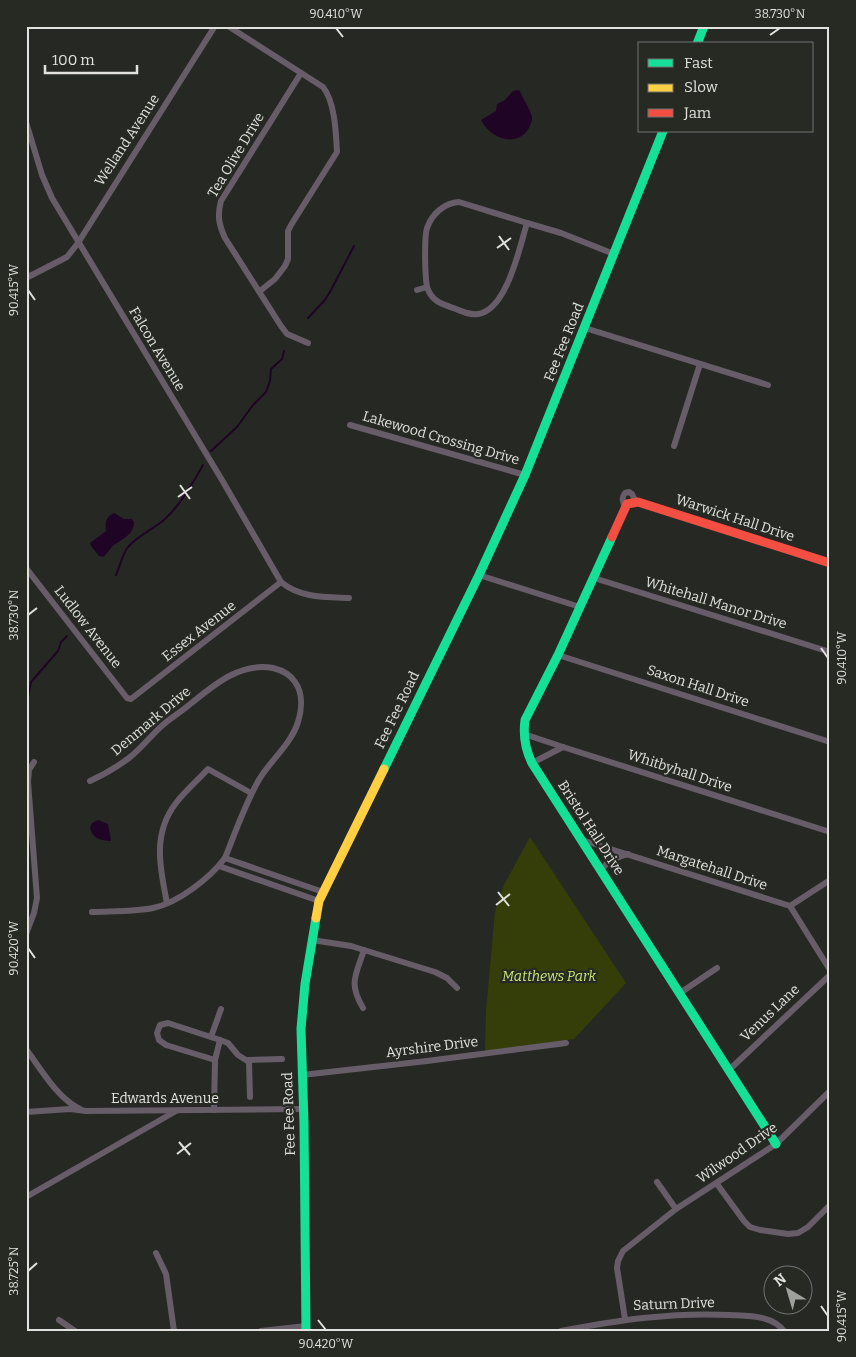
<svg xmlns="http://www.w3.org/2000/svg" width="856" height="1357" viewBox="0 0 856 1357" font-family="Bitter,serif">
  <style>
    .green { fill: #353e08 }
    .water { fill: #200426 }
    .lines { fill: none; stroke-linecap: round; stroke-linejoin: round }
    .stream { stroke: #200426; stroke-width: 2 }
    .street { stroke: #675d68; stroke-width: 6 }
    .fast { stroke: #16e098; stroke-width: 9 }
    .slow { stroke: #ffcf43; stroke-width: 9 }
    .jam { stroke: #f24e42; stroke-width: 9 }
    .ticks { fill: none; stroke: #e1e2de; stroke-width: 2 }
    .labels { text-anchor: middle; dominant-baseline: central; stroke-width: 4.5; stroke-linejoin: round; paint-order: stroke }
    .street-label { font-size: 14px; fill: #e1e2de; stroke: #272923 }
    .park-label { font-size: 14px; font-style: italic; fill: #cae473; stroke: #272923 }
    .neatline { fill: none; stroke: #e1e2de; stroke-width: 2 }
    .ticks-label { font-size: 12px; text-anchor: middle; fill: #e1e2de }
  </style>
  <rect width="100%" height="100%" fill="#262824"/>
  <polygon class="green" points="530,837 626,983 574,1039 485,1051 486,1011 495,912 504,885"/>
  <g class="water">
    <path d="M517 90 520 91C523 100 530 108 532 117 533 120 530 125 529 128 516 149 490 138 481 120L496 111 497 104 505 100 513 91Z"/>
    <path d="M114 513 124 519H132L134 522C134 534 123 539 114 545 110 548 108 553 103 557L99 556 91 546 90 543 106 531C105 523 105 517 114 513Z"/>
    <path d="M98 820 108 824 111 841C101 841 91 838 90 827L92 823Z"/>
  </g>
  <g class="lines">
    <g class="stream">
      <polyline points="308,318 325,300 331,290 354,246"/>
      <polyline points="211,451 237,427 253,405 266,392 270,381 271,369 282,359 284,351"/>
      <path d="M116 575C120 566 122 555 128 547 138 535 154 529 165 519 181 504 192 484 203 465"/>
      <polyline points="26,707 31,682 58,651 61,642 67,636"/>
    </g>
    <g class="street">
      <path d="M228 26 323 87C335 102 336 133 337 152L291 225 288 231V259L285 266 275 279 260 291"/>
      <path d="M301 73 221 201C217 216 219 225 225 238L281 326 287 334 308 343"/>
      <path d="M26 122 42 175 52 198 222 480 281 582C300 598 325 597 349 598"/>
      <path d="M459 202 527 223C520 246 507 310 478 314 470 315 463 312 456 309 442 304 432 302 427 287 425 276 424 238 427 228 432 214 444 203 459 202Z"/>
      <polyline points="527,223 561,233 614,254"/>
      <polyline points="26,278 67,257 78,243 215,26"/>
      <polyline points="417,290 427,287"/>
      <polyline points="585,328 768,385"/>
      <polyline points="350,425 525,475"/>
      <polyline points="674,446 700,364"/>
      <path d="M625 507C623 502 621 498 625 493L629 492 632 494 636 502"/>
      <polyline points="26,568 127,698 131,699 281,582"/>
      <polyline points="479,575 580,607"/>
      <polyline points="594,578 830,652"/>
      <polyline points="558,655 830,742"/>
      <polyline points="524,736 530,736 563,747 830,832"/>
      <polyline points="532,763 563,747"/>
      <path d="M90 781C103 775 117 767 129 758 142 748 152 734 164 724 172 717 181 712 189 705 213 686 239 662 273 668 281 670 290 674 295 682 303 693 302 709 298 722 291 744 272 759 260 778 245 803 236 831 225 858 210 878 178 903 153 908 133 912 112 911 92 912"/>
      <polyline points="582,840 790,906 830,880"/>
      <polyline points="225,858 323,892"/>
      <polyline points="219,866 319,901"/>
      <path d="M602 870C607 860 617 857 628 854"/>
      <path d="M167 903C160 868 152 834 176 803 185 791 198 780 208 769L251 793"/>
      <polyline points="790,906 830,970"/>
      <polyline points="26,934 34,913 37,898 28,782 29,770 34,762"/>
      <polyline points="312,940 351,946 435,972 447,978 457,988"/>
      <polyline points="680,993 717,968"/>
      <path d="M363 1008C348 983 356 975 364 950"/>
      <polyline points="211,1037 221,1009"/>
      <path d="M26 1049C41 1069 57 1098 80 1109"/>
      <polyline points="215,1060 166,1045 159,1040 157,1033 160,1025 168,1023 220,1040"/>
      <polyline points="247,1060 282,1059"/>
      <polyline points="729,1070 830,975"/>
      <polyline points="302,1075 427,1061 566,1043"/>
      <polyline points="214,1110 215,1060 220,1040 228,1043 238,1055 249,1062 250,1097"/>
      <polyline points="26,1112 70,1109 86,1111 303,1109"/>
      <polyline points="657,1182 676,1209"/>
      <polyline points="717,1184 744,1221 750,1227 760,1230 788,1234 798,1233 808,1227 830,1205"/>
      <polyline points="26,1197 176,1111"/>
      <polyline points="156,1253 166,1274 174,1331"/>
      <polyline points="625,1319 617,1268 618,1261 623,1251 676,1209 776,1144 830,1091"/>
      <polyline points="59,1320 75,1331"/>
      <polyline points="261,1331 306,1326"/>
      <path d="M561 1331C618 1320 673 1312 730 1315 749 1316 772 1315 784 1331"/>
    </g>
    <g class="fast">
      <polyline points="697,44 704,26"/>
      <path d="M612 537 558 655 525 720C523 735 525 749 532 763L776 1144"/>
      <polyline points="384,769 479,575 525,475 663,131"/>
      <polyline points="306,1331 304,1123 301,1029 305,984 316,918"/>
    </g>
    <polyline class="slow" points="316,918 319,901 384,769"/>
    <polyline class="jam" points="612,537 627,504 638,502 830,563"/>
  </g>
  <path class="ticks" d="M336 28 343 37M770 35 780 28M499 236 509 250M497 248 511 238M28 290 35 300M180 485 190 499M178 497 192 487M28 615 37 608M821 648 828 658M498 892 509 906M496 905 510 894M28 948 35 958M179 1142 190 1155M177 1154 191 1143M28 1271 37 1263M821 1306 828 1316M318 1320 326 1330"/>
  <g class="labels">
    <g class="street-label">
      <text transform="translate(127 140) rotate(-57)">Welland Avenue</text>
      <text transform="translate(236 155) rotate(-59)">Tea Olive Drive</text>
      <text transform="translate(564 342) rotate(-68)">Fee Fee Road</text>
      <text transform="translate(157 349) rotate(59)">Falcon Avenue</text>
      <text transform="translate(441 438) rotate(16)">Lakewood Crossing Drive</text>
      <text transform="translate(735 518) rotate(18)">Warwick Hall Drive</text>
      <text transform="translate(716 603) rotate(17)">Whitehall Manor Drive</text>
      <text transform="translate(88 627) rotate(52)">Ludlow Avenue</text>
      <text transform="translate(199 631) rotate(-38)">Essex Avenue</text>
      <text transform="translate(698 686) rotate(18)">Saxon Hall Drive</text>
      <text transform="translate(397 710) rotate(-64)">Fee Fee Road</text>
      <text transform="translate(151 721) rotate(-40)">Denmark Drive</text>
      <text transform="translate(680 771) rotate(18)">Whitbyhall Drive</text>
      <text transform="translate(591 828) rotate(57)">Bristol Hall Drive</text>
      <text transform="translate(712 868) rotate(18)">Margatehall Drive</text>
      <text transform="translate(770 1013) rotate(-44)">Venus Lane</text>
      <text transform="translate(432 1047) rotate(-7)">Ayrshire Drive</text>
      <text x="165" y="1098">Edwards Avenue</text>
      <text transform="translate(289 1114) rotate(-92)">Fee Fee Road</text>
      <text transform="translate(737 1153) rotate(-35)">Wilwood Drive</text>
      <text transform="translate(674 1304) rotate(-2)">Saturn Drive</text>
    </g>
    <g class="park-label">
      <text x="549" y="976">Matthews Park</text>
    </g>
  </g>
  <rect width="856" height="1357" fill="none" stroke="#272923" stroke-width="55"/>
  <rect x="638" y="42" width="175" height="90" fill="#272923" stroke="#71736e"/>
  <rect x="648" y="59" width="25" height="8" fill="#16e098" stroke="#71736e"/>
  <text x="684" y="68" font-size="15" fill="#e1e2de">Fast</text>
  <rect x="648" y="84" width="25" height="8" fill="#ffcf43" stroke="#71736e"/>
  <text x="684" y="92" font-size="15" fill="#e1e2de">Slow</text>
  <rect x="648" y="109" width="25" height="8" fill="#f24e42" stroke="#71736e"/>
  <text x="684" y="118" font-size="15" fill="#e1e2de">Jam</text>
  <g transform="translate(788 1290) rotate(322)"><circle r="24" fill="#272923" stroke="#71736e"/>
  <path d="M0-4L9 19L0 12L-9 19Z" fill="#a0a19d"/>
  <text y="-8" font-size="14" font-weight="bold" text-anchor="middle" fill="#e1e2de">N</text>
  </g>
  <path d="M45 65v8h92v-8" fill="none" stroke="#e1e2de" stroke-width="2.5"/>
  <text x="52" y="65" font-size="15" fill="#e1e2de" stroke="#272923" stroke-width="4" paint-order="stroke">100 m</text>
  <rect x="28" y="28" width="800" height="1302" class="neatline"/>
  <g class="ticks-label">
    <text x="336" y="18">90.410°W</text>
    <text x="780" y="18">38.730°N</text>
    <text transform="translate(14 290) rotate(-90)" y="4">90.415°W</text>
    <text transform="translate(14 615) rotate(-90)" y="4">38.730°N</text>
    <text transform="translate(842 658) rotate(-90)" y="4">90.410°W</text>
    <text transform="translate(14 948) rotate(-90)" y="4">90.420°W</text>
    <text transform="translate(14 1271) rotate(-90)" y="4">38.725°N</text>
    <text transform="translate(842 1316) rotate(-90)" y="4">90.415°W</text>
    <text x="326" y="1348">90.420°W</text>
  </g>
</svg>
